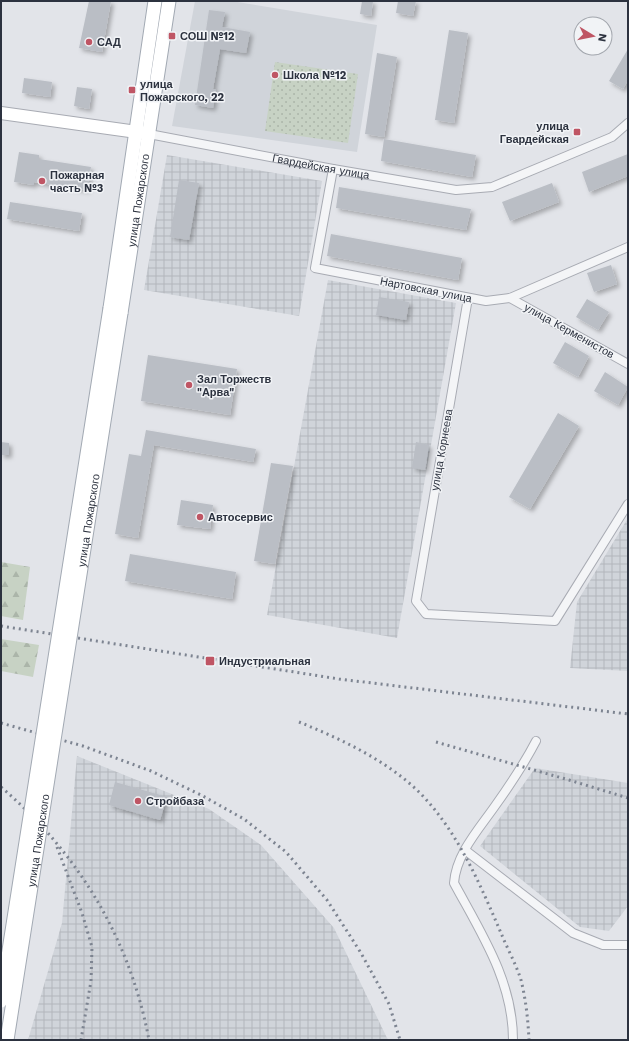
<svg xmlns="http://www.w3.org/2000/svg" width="629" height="1041" viewBox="0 0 629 1041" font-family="'Work Sans',sans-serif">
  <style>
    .built { fill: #d0d4da }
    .industrial { fill: url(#industrial-grid) }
    .grass { fill: url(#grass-dots) }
    .forest { fill: url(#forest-firs) }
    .building { fill: #babec5; filter: url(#shadow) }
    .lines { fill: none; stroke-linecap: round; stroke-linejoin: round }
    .street-casing { stroke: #a8abb3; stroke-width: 10 }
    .secondary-casing { stroke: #a8abb3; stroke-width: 14 }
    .primary-casing { stroke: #a2a9b3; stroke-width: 15 }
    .street { stroke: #f4f5f7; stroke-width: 8 }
    .secondary { stroke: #fff; stroke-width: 12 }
    .primary { stroke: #fff; stroke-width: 13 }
    .rail { stroke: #7d8491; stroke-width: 3; stroke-dasharray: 2 4; stroke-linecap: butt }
    .primary-bridge-casing { stroke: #a2a9b3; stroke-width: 15; stroke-linecap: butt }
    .primary-bridge { stroke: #fff; stroke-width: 13 }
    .poi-dot { fill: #bf5564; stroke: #f1f3f6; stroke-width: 1.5 }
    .labels { text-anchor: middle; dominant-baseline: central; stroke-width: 3; stroke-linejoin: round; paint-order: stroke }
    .poi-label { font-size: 11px; font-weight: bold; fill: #2c323f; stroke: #f1f3f6; text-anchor: start }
    .street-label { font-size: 11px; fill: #2c323f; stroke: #f1f3f6 }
  </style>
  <defs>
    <pattern id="industrial-grid" width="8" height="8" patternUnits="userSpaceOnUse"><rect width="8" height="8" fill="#d0d4da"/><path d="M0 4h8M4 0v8" fill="none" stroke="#b3b6bc"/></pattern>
    <pattern id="grass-dots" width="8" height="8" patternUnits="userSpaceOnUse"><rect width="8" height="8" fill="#c7d2c4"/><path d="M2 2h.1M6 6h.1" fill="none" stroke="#abb5a9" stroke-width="1.8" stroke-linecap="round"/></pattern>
    <pattern id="forest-firs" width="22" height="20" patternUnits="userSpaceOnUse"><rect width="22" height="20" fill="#c7d2c4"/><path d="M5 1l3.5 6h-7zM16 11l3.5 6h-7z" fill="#abb5a9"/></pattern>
    <filter id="shadow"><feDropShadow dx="3" dy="3" stdDeviation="2" flood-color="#0004"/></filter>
  </defs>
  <rect width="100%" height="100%" fill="#e2e4e9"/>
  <polygon class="built" points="195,1 231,1 377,25 357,152 172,126"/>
  <g class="industrial">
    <polygon points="167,155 322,181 299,316 144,290"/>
    <polygon points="328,280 456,303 397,638 267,615"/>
    <polygon points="628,518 628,671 570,668 577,602"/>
    <polygon points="77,756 209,809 261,845 334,928 388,1040 28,1040 62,923"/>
    <polygon points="535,768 628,783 628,906 609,931 580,927 480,846"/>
  </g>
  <polygon class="grass" points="275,62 358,74 348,143 265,131"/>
  <g class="forest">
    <polygon points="1,562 30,567 23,620 1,616"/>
    <polygon points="1,639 39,645 33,677 1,671"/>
  </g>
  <g class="building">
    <polygon points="89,1 111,1 102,52 79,48"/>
    <polygon points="362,1 373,1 371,16 360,14"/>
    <polygon points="398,1 416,1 413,16 396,13"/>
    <polygon points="209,10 225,12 222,27 250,32 246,53 220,49 213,89 216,89 213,108 195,105"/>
    <polygon points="449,30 468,33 454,123 435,120"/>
    <polygon points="628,49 628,80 623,89 609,81"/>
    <polygon points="377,53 397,57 384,137 365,134"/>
    <polygon points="24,78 52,82 50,97 22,93"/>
    <polygon points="77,87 92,89 89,109 74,106"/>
    <polygon points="384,139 476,155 472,177 381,161"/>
    <polygon points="19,152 39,155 39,159 91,167 87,190 34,182 34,185 14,182"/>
    <polygon points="628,154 628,176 589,192 582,172"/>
    <polygon points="179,180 199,183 189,240 170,237"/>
    <polygon points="552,183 559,202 510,221 502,202"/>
    <polygon points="339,187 471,209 466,230 336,208"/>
    <polygon points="10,202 82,213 79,231 7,219"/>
    <polygon points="331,234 462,258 458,280 327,256"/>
    <polygon points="611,265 617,284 594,292 587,273"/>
    <polygon points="379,297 409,302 406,320 376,315"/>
    <polygon points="587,299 609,312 598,330 576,317"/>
    <polygon points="565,342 589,356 578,377 553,363"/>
    <polygon points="148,355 237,369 230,415 141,401"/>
    <polygon points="605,372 628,387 618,405 594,391"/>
    <polygon points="558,413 579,426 530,509 509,497"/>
    <polygon points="146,430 256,449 253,462 154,445 138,538 115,534 129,454 141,456"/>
    <polygon points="1,442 9,443 9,455 1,455"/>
    <polygon points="416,442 429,445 425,470 412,468"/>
    <polygon points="271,463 293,466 275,564 254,561"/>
    <polygon points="181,500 213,505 210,529 177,525"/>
    <polygon points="130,554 236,572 232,599 125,581"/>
    <polygon points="115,782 167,797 160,820 109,805"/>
  </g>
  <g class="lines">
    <defs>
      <g id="street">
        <path id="s1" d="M149 134 333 169 456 190 492 187 612 137 628 123"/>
        <polyline points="333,169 315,268 486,301 510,298 628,247"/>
        <polyline points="468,298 416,601 426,614 555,621 628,504"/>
        <polyline points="510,298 628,364"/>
        <polyline points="465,850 573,933 603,945 628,945"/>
        <path d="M513 1040C513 981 481 933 454 883 456 854 479 829 495 806 510 785 524 764 536 741"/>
      </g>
      <polyline id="secondary" points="1,113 144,133"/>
      <g id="primary">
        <polyline points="110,308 155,1"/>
        <path id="s2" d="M121 313 169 1"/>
      </g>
    </defs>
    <use href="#street" class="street-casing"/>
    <use href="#secondary" class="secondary-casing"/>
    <use href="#primary" class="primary-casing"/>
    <use href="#street" class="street"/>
    <use href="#secondary" class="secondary"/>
    <use href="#primary" class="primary"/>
    <g class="rail">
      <polyline points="1,626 339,679 628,714"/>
      <path d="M299 722C341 739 386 760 419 792 457 830 480 884 501 933 507 948 516 964 521 980 526 1000 528 1020 529 1040"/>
      <polyline points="1,723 83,746 151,771 201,795 244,819 286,852 327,900 361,953 389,1004 400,1040"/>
      <polyline points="436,742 569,780 628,798"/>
      <path d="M1 787C79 854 130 939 149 1040"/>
      <polyline points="57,847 82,913 92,947 91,981 81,1040"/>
    </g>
    <defs>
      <g id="primary-bridge">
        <polyline points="1,1001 110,308"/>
        <path id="s3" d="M7 1040 121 313"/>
      </g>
    </defs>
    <use href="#primary-bridge" class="primary-bridge-casing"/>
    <use href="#primary-bridge" class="primary-bridge"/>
  </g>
  <g class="poi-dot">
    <rect x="168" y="32" width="8" height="8" rx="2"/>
    <circle cx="89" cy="42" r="4"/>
    <circle cx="275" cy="75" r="4"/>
    <rect x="128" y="86" width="8" height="8" rx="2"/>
    <rect x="573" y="128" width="8" height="8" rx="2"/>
    <circle cx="42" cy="181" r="4"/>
    <circle cx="189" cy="385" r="4"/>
    <circle cx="200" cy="517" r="4"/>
    <rect x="205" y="656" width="10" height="10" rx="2"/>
    <circle cx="138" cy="801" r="4"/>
  </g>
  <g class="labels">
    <g class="poi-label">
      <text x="180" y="36">СОШ №12</text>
      <text x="97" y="42">САД</text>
      <text x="283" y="75">Школа №12</text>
      <text x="140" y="84">улица<tspan x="140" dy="13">Пожарского, 22</tspan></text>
      <text x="569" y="126" text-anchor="end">улица<tspan x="569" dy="13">Гвардейская</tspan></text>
      <text x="50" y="175">Пожарная<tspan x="50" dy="13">часть №3</tspan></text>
      <text x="197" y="379">Зал Торжеств<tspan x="197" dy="13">"Арва"</tspan></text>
      <text x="208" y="517">Автосервис</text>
      <text x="219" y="661">Индустриальная</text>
      <text x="146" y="801">Стройбаза</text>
    </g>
    <g class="street-label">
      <text stroke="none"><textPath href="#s1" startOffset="175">Гвардейская улица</textPath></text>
      <text stroke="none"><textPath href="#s2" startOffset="114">улица Пожарского</textPath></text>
      <text transform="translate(426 290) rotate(11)">Нартовская улица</text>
      <text transform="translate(569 331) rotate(29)">улица Керменистов</text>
      <text transform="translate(442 450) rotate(-80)">улица Корнеева</text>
      <text stroke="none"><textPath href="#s3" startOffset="526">улица Пожарского</textPath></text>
      <text stroke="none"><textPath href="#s3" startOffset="202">улица Пожарского</textPath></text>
    </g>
  </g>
  <rect width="629" height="1041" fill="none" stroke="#2c323f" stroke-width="4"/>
  <g transform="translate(593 36) rotate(100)"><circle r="19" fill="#f1f3f6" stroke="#a2a6ad"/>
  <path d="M0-3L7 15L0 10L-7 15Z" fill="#bf5564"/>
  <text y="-6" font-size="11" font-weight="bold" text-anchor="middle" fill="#2c323f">N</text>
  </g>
</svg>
